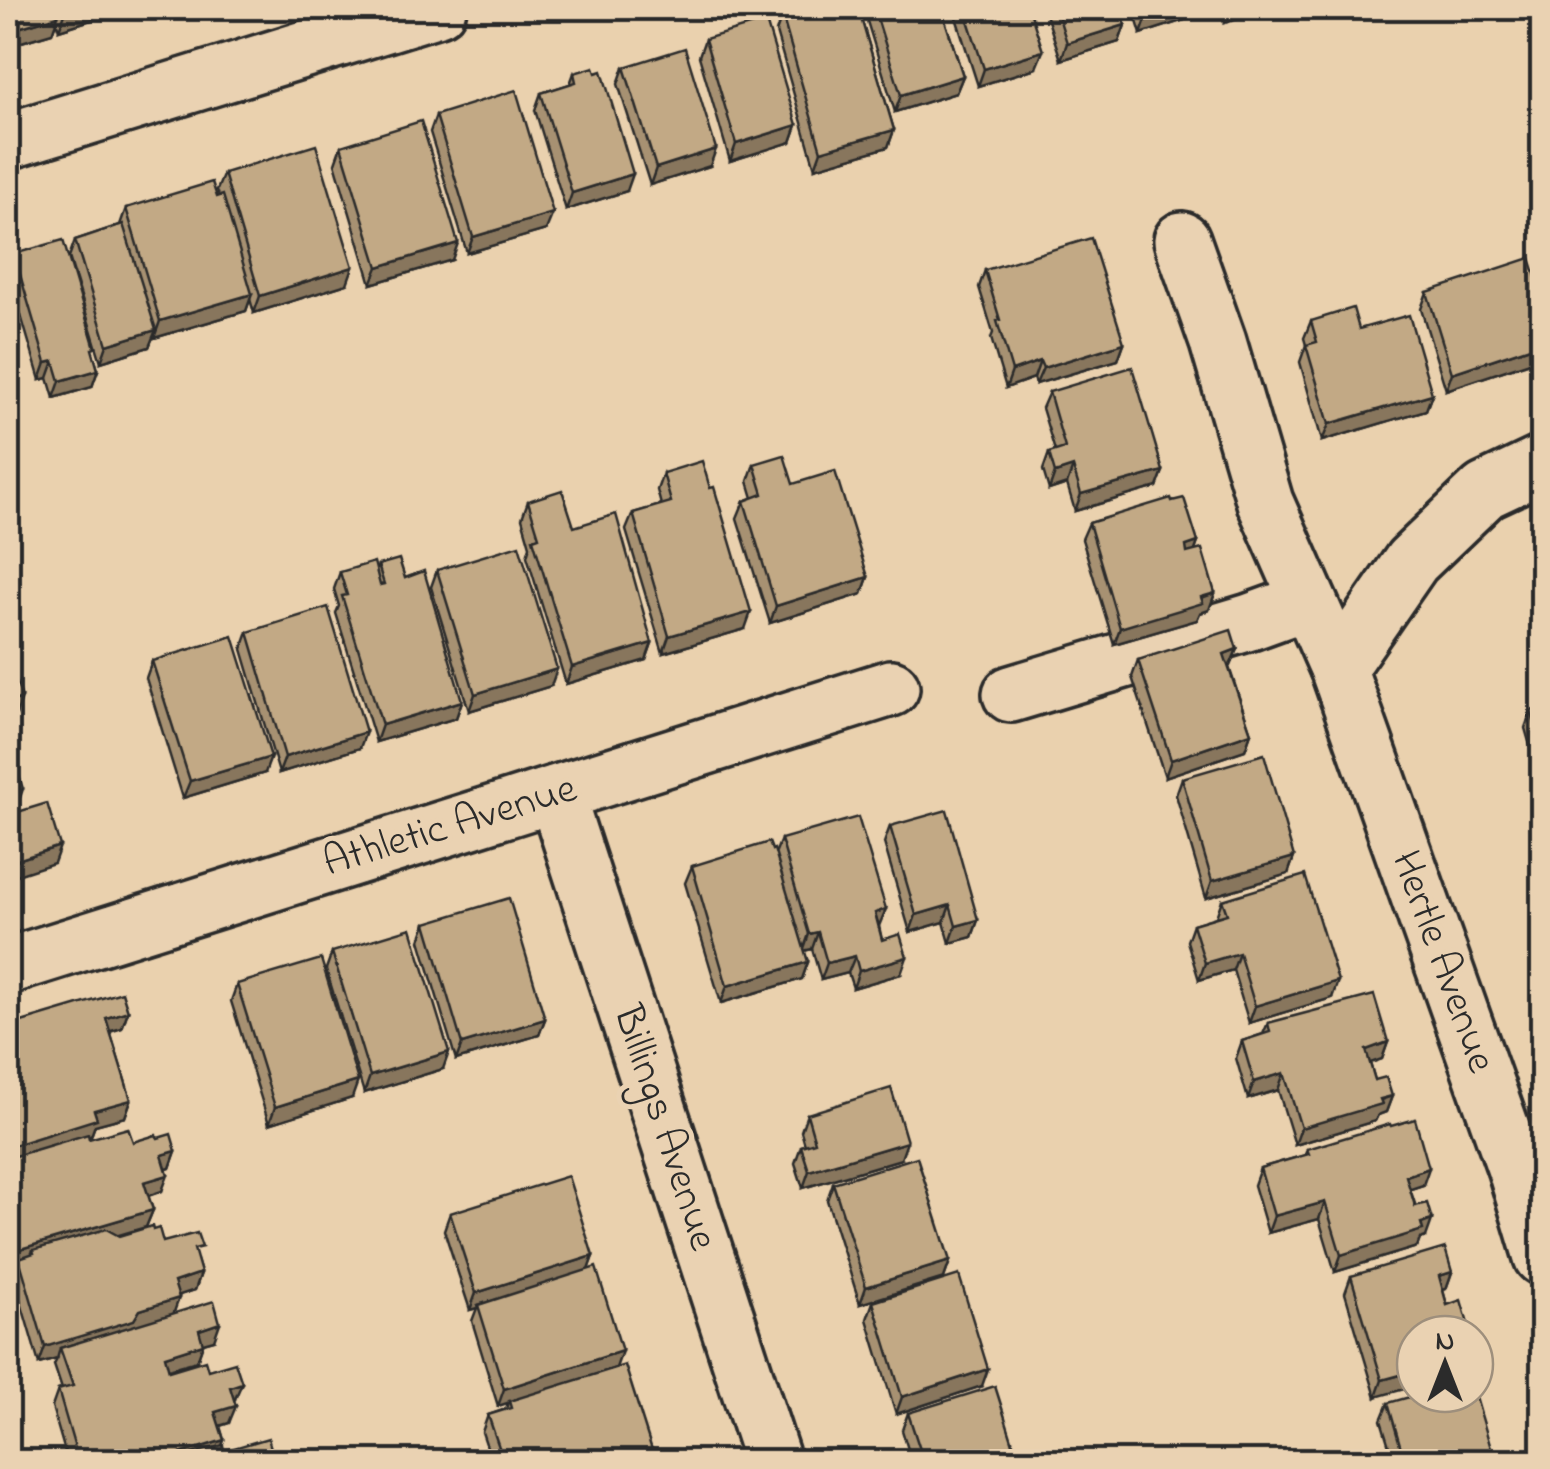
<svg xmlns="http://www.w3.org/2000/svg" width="1550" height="1469" viewBox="0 0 1550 1469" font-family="'Indie Flower',sans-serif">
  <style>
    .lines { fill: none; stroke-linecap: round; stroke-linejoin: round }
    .minor-casing { stroke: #2b2b2b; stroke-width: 62 }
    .minor { stroke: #ead2b2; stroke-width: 55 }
    .wall { fill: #a79172; stroke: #2b2b2b; stroke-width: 2.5 }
    .shaded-wall { fill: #88765d; stroke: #2b2b2b; stroke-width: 2.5 }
    .building { fill: #c2a985; stroke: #2b2b2b; stroke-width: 2.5 }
    .labels { text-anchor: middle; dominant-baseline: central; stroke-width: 10; stroke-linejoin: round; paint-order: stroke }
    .street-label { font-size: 42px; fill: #2b2b2b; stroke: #ead2b2 }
  </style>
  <rect width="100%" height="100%" fill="#ead1ae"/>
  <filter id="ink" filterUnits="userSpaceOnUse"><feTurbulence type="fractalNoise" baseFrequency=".01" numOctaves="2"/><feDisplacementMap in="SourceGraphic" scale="20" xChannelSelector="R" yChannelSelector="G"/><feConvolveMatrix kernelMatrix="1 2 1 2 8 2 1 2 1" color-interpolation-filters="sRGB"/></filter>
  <g filter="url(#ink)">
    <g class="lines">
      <defs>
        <g id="minor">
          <polyline points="8,141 438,8"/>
          <polyline points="1182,240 1218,342 1265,502 1338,668 1516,1170 1542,1257"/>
          <polyline points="1338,668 1412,561 1485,491 1542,464"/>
          <polyline points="1011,694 1250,622 1308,601"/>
          <polyline points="556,794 773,1462"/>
          <polyline points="8,966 891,688"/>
        </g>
      </defs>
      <use href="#minor" class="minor-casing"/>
      <use href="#minor" class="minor"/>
    </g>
    <g class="wall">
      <polygon points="8,8 105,8 101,17 59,30 56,21 52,33 8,46"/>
      <polygon points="801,8 858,8 894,130 888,147 815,168 776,32 782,15 801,10"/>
      <polygon points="863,8 941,8 963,76 956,93 895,112"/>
      <polygon points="953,8 1029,8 1036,68 978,86"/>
      <polygon points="1044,8 1119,8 1125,25 1119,42 1061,60"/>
      <polygon points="1133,8 1203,8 1200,15 1141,34"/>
      <polygon points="1219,8 1274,8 1224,23"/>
      <polygon points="705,39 797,125 791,142 730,161 699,56"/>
      <polygon points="624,67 710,166 650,185 618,84"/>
      <polygon points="574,73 627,191 566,210 535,110 541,93 570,84"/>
      <polygon points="436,115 546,230 467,253 430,132"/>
      <polygon points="341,146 452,260 371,284 335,163"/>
      <polygon points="224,173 347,284 254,313 250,299 246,311 154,338 153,336 149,347 101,362 69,257 75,240 120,225 126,208 219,196 217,190"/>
      <polygon points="14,254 93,353 98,370 92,387 54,398 48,378 40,380 8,271"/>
      <polygon points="985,270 1124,343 1118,360 1036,384 1034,378 1006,388 991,338 993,333 979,287"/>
      <polygon points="1427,292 1542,296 1542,358 1446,390 1421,309"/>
      <polygon points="1311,321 1359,329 1432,394 1426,410 1322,441 1300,362 1306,345 1304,338"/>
      <polygon points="1049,392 1163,471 1157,487 1075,511 1067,484 1049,490 1043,470 1049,453 1055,451 1042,408"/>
      <polygon points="754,464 793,484 868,577 862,594 770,623 737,518 744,501 753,498 748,481"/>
      <polygon points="663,473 745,629 663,653 626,530 633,513 661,505 657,490"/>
      <polygon points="528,501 574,527 652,643 646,660 566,684 527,556 530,546 522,518"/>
      <polygon points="1172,501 1198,542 1195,550 1215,593 1209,610 1200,613 1197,620 1114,644 1082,539 1089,523"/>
      <polygon points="378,565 405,578 462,701 456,718 376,742 336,613 339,606 334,589 340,572 376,570"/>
      <polygon points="437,570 551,686 469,711 431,587"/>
      <polygon points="1542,575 1542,621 1534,592 1540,576"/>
      <polygon points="248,632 360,748 279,773 242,649"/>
      <polygon points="1237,649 1229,667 1251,733 1245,750 1165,777 1132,677 1138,660"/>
      <polygon points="152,661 265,773 183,798 146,678"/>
      <polygon points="1542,707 1542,787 1525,728 1531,711"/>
      <polygon points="1182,778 1294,857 1288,874 1206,898 1176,795"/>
      <polygon points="890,826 978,920 972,937 950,943 944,922 910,932 884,843"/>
      <polygon points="781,839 879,926 882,940 901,974 853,988 848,973 821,980 812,949 804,951 808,962 802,979 721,1003 685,883 692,866 772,850 775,854"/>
      <polygon points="1542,848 1542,874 1538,860"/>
      <polygon points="1222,900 1332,998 1249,1023 1233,970 1199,980 1187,941 1193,924 1216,917"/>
      <polygon points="1542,910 1542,940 1538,923"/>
      <polygon points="426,923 545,1019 539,1035 456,1060 420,940"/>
      <polygon points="332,952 443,1069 364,1093 326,969"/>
      <polygon points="237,984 352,1098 269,1124 231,1001"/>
      <polygon points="128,1011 122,1028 110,1032 131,1100 125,1117 95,1125 91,1136 88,1137 89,1139 133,1142 158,1138 176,1151 170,1168 167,1169 162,1191 148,1196 153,1210 146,1227 118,1235 153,1230 163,1242 197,1260 201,1273 195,1290 178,1295 173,1314 214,1340 203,1343 197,1361 169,1369 169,1371 208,1370 235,1399 234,1400 229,1423 220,1426 224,1440 222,1445 224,1451 275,1462 68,1462 52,1407 58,1390 62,1389 54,1365 57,1359 39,1364 13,1275 16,1266 11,1267 8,1257 8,1026"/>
      <polygon points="1268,1023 1388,1042 1382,1059 1370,1063 1375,1080 1392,1096 1386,1112 1378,1115 1375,1121 1295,1145 1278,1090 1248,1099 1236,1058 1242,1041 1263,1034"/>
      <polygon points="807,1114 901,1159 803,1188 795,1163 801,1146 805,1145 801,1131"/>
      <polygon points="1307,1149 1423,1185 1410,1189 1426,1237 1420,1239 1417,1247 1335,1272 1319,1219 1268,1233 1254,1185 1260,1168 1305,1155"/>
      <polygon points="833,1183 950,1261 944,1278 860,1304 827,1200"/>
      <polygon points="450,1213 593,1256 588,1269 616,1368 652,1450 648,1462 492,1462 482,1432 488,1415 506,1409 508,1402 498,1406 472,1321 477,1308 470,1310 444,1230"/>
      <polygon points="1452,1272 1446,1289 1443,1290 1447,1305 1376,1397 1345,1293 1351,1276"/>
      <polygon points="873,1302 982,1386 896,1414 867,1319"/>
      <polygon points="1388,1403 1495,1462 1394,1462 1381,1420"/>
      <polygon points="908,1413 1019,1462 912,1462 902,1430"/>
    </g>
    <g class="shaded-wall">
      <polygon points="84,8 105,8 101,17 59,30 65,13"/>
      <polygon points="121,8 135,8 119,12"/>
      <polygon points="1177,8 1203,8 1200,15 1141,34 1147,17"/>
      <polygon points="1229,8 1274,8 1224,23"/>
      <polygon points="58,16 52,33 8,46 8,31"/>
      <polygon points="1125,25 1119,42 1061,60 1067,43"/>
      <polygon points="1043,51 1036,68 978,86 984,69"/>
      <polygon points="963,76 956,93 895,112 901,95"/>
      <polygon points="797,125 791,142 730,161 736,144"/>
      <polygon points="894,130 888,147 815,168 821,151"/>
      <polygon points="716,149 710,166 650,185 656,168"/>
      <polygon points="633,174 627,191 566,210 572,193"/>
      <polygon points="553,213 546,230 467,253 473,237"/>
      <polygon points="458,243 452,260 371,284 378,267"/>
      <polygon points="353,267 347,284 254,313 260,296"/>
      <polygon points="252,294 246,311 154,338 160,321"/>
      <polygon points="156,330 149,347 101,362 107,345"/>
      <polygon points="1124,343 1118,360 1036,384 1043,368"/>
      <polygon points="1542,343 1542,358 1446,390 1452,373"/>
      <polygon points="54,361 48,378 40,380 46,363"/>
      <polygon points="1040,361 1034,378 1006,388 1012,371"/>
      <polygon points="98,370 92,387 54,398 60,381"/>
      <polygon points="1432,394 1426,410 1322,441 1329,424"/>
      <polygon points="1073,467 1067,484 1049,490 1055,473"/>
      <polygon points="1163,471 1157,487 1075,511 1081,494"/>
      <polygon points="1198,542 1192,559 1180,563 1186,546"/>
      <polygon points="868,577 862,594 770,623 776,606"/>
      <polygon points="1215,593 1209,610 1200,613 1197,620 1114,644 1120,628"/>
      <polygon points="751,612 745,629 663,653 669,636"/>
      <polygon points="652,643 646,660 566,684 572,667"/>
      <polygon points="1237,649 1230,666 1218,670 1224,654"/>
      <polygon points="557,669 551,686 469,711 475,694"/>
      <polygon points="22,698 16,715 8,718 8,703"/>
      <polygon points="462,701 456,718 376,742 382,725"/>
      <polygon points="366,732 360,748 279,773 285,757"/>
      <polygon points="1251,733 1245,750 1165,777 1171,760"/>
      <polygon points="271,757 265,773 183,798 190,781"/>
      <polygon points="23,789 17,806 8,808 8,793"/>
      <polygon points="60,846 54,863 8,878 8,863"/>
      <polygon points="1294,857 1288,874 1206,898 1212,881"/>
      <polygon points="950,905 944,922 910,932 916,915"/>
      <polygon points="886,909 879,926 875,913"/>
      <polygon points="978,920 972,937 950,943 956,926"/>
      <polygon points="818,932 812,949 803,951 809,934"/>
      <polygon points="1239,953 1233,970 1199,980 1205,963"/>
      <polygon points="855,956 848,973 821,980 827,963"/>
      <polygon points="907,957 901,974 853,988 859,971"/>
      <polygon points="808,962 802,979 721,1003 727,986"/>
      <polygon points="1338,981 1332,998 1249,1023 1255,1006"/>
      <polygon points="128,1011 122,1028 100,1034 106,1018"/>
      <polygon points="545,1019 539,1035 456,1060 462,1044"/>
      <polygon points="1388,1042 1382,1059 1359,1067 1366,1050"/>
      <polygon points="449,1052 443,1069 364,1093 370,1076"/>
      <polygon points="1284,1073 1278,1090 1248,1099 1254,1082"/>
      <polygon points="358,1081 352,1098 269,1124 275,1107"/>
      <polygon points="1392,1096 1386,1112 1378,1115 1375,1121 1295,1145 1301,1128"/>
      <polygon points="131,1100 125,1117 95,1125 91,1136 8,1162 8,1147 94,1110"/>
      <polygon points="907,1142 901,1159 803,1188 809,1171"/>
      <polygon points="176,1151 170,1168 156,1172 162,1155"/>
      <polygon points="1429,1168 1423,1185 1399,1193 1406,1176"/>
      <polygon points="168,1175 162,1191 138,1199 144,1182"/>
      <polygon points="1325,1202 1319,1219 1268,1233 1274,1216"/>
      <polygon points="153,1210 146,1227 31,1261 33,1250 29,1262 19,1258 16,1266 11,1267 17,1250"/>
      <polygon points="1432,1220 1426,1237 1420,1239 1417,1247 1335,1272 1341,1255"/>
      <polygon points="593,1256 587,1273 478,1305 477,1308 470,1310 476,1293"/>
      <polygon points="950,1261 944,1278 860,1304 866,1287"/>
      <polygon points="1452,1272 1446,1289 1433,1293 1439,1276"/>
      <polygon points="201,1273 195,1290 168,1299 174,1282"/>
      <polygon points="179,1298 173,1315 60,1348 57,1359 39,1364 45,1347 140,1310"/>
      <polygon points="220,1323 214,1340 192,1346 199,1330"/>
      <polygon points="203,1344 197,1361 158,1372 165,1356"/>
      <polygon points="622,1351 616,1368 498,1406 504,1389"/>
      <polygon points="988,1369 982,1386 896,1414 902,1397"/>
      <polygon points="1415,1371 1415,1386 1376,1397 1382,1380"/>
      <polygon points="242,1383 235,1399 223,1404 230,1387"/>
      <polygon points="236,1406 229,1423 209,1429 215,1412"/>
      <polygon points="224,1440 218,1457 202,1462 154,1462"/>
      <polygon points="652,1450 648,1462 616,1462"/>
    </g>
    <g class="building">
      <polygon points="8,8 56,8 58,16 8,31"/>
      <polygon points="63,8 84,8 65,13"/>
      <polygon points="809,8 858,8 894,130 821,151 782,15"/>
      <polygon points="874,8 941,8 963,76 901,95"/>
      <polygon points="964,8 1029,8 1043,51 984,69"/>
      <polygon points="1056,8 1119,8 1125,25 1067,43"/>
      <polygon points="1144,8 1177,8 1147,17"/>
      <polygon points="766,21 797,125 736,144 705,39"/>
      <polygon points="685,48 716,149 656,168 624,67"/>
      <polygon points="594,67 596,73 602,71 633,174 572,193 541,93 576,82 574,73"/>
      <polygon points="516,90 553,213 473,237 436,115"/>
      <polygon points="421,121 458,243 378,267 341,146"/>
      <polygon points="316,145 353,267 260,296 224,173"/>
      <polygon points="212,182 217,197 223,195 252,294 160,321 126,208"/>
      <polygon points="123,224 156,330 107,345 75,240"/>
      <polygon points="1091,238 1124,343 1043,368 1040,361 1012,371 997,321 1000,320 985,270"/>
      <polygon points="63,240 95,348 92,349 98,370 60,381 54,361 46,363 14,254"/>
      <polygon points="1530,258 1542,296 1542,343 1452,373 1427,292"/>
      <polygon points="1353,308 1359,329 1409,315 1432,394 1329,424 1306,345 1317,342 1311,321"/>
      <polygon points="1132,367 1163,471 1081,494 1073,467 1055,473 1049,453 1065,448 1049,392"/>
      <polygon points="784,455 793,484 835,471 868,577 776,606 744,501 763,494 754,464"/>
      <polygon points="702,461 710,488 714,487 751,612 669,636 633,513 671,502 663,473"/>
      <polygon points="562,490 574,527 616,514 652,643 572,667 533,539 539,537 528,501"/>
      <polygon points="1171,498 1172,501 1184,498 1198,542 1186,546 1187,553 1202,549 1215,593 1201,597 1203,603 1120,628 1089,523"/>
      <polygon points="519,545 557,669 475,694 437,570"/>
      <polygon points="399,559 405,578 424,571 462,701 382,725 342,596 347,595 340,572 374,562 380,585 384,584 378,565"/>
      <polygon points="328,607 366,732 285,757 248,632"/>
      <polygon points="1231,630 1237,649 1224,654 1251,733 1171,760 1138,660"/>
      <polygon points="233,636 271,757 190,781 152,661"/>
      <polygon points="11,664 22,698 8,703 8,665"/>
      <polygon points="1542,707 1542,749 1531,711"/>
      <polygon points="8,728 11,739 8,740 23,789 8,793"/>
      <polygon points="1264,754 1294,857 1212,881 1182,778"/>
      <polygon points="47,803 60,846 8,863 8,815"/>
      <polygon points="947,810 978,920 956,926 950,905 916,915 890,826"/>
      <polygon points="858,817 886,909 875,913 882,940 900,934 907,957 859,971 855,956 827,963 818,932 809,934 781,839"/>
      <polygon points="769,842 772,850 774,849 808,962 727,986 692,866"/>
      <polygon points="1305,875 1338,981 1255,1006 1239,953 1205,963 1193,924 1227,914 1222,900"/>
      <polygon points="509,898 545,1019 462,1044 426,923"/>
      <polygon points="411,928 449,1052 370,1076 332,952"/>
      <polygon points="321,959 358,1081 275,1107 237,984"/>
      <polygon points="122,992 128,1011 106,1018 131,1100 94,1110 97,1119 8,1147 8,1026"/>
      <polygon points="1374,995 1388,1042 1366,1050 1375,1080 1386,1077 1392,1096 1380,1099 1382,1104 1301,1128 1284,1073 1254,1082 1242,1041 1270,1032 1268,1023"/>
      <polygon points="891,1088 907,1142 809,1171 801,1146 815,1142 807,1114"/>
      <polygon points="1415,1119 1429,1168 1406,1176 1415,1206 1427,1203 1432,1220 1421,1223 1423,1230 1341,1255 1325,1202 1274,1216 1260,1168 1309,1154 1307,1149 1390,1124 1391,1126"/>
      <polygon points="128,1128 133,1142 156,1135 158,1138 171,1134 176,1151 162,1155 168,1175 144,1182 153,1210 17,1250 8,1220 8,1158 88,1134 89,1139"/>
      <polygon points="917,1157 950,1261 866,1287 833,1183"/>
      <polygon points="568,1176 593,1256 476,1293 450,1213"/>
      <polygon points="152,1226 153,1230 159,1228 163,1242 197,1233 202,1247 194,1249 201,1273 174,1282 179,1298 140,1310 134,1320 45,1347 19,1258 34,1253 33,1250 106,1229 119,1236"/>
      <polygon points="1445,1248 1452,1272 1439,1276 1447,1305 1461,1300 1471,1334 1415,1334 1415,1371 1382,1380 1351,1276"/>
      <polygon points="596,1267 622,1351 504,1389 478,1305"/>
      <polygon points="959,1275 988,1369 902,1397 873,1302"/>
      <polygon points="214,1301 220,1323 199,1330 203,1344 165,1356 169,1371 205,1360 208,1370 235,1362 242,1383 230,1387 236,1406 215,1412 224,1440 154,1462 79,1462 58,1390 73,1386 60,1348"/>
      <polygon points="625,1365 652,1450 616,1462 504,1462 488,1415 511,1408 509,1401"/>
      <polygon points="995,1386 1019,1462 924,1462 908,1413"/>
      <polygon points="1420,1394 1475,1394 1495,1462 1405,1462 1388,1403"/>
      <polygon points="268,1438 275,1462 163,1462 223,1445 224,1451"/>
    </g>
  </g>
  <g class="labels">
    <g class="street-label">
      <text transform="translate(450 827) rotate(-17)">Athletic Avenue</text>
      <text transform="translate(1442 962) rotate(70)">Hertle Avenue</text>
      <text transform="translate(664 1128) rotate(72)">Billings Avenue</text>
    </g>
  </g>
  <rect width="1550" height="1469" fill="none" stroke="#ead2b2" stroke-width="40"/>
  <rect x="20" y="20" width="1510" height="1429" fill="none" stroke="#2b2b2b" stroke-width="4" filter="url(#ink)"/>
  <g transform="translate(1445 1364)"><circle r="48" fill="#ead2b2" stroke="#9e8f7c" stroke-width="2.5"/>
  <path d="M0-8L18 38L0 25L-18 38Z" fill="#2b2b2b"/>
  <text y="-15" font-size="28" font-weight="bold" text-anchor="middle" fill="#2b2b2b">N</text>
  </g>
</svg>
